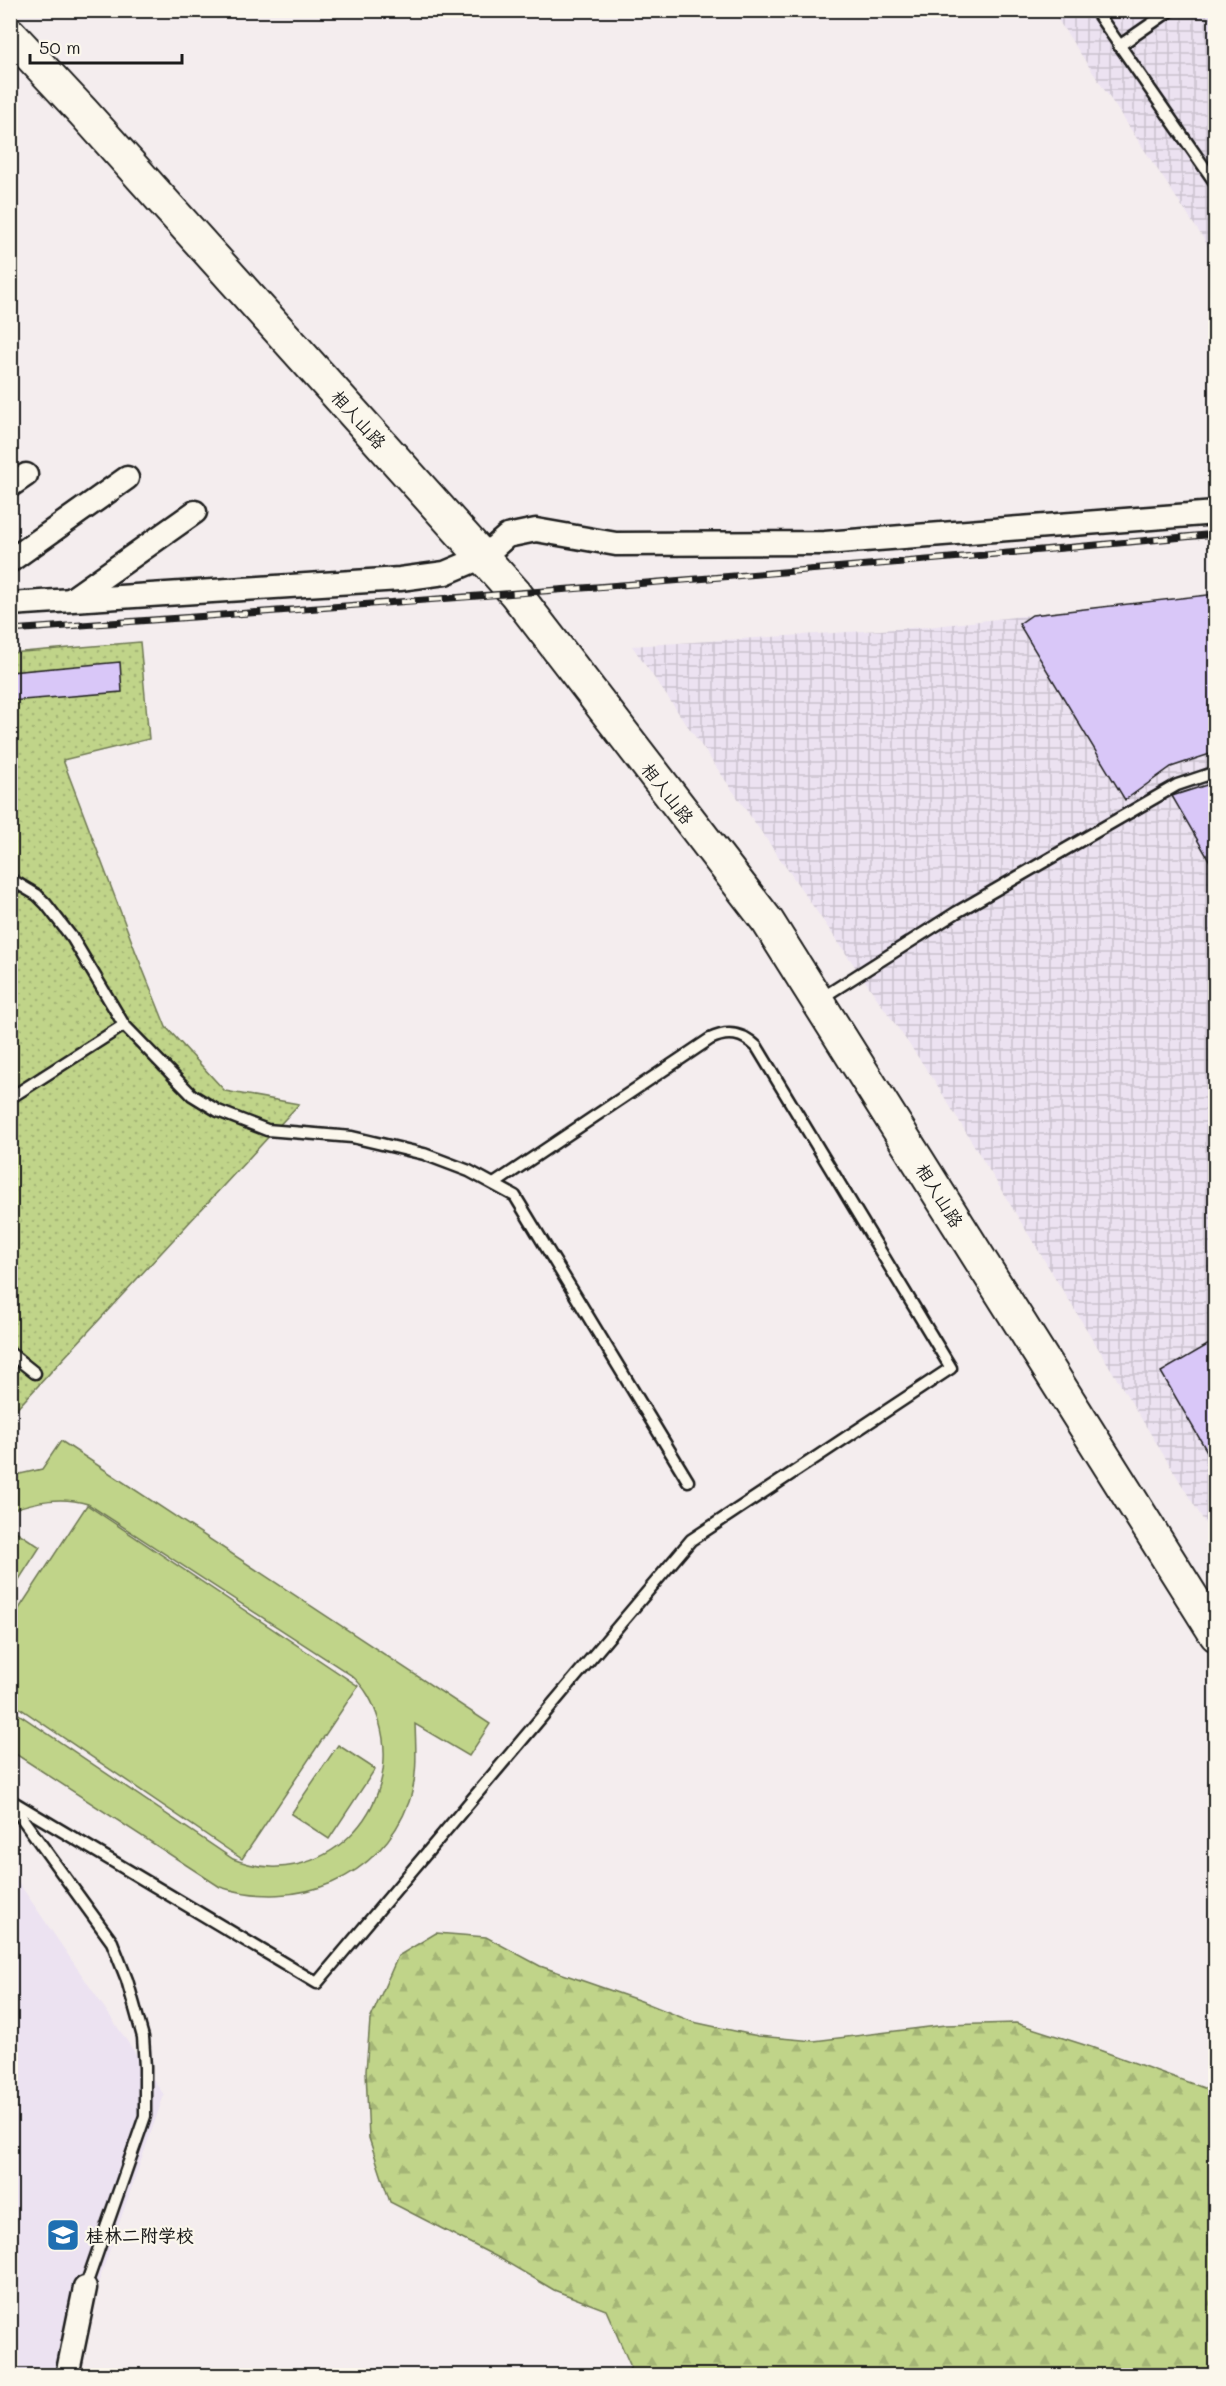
<svg xmlns="http://www.w3.org/2000/svg" width="1226" height="2386" viewBox="0 0 1226 2386" font-family="Mali,'LXGW WenKai TC',sans-serif">
  <style>
    .built { fill: #ece2f1 }
    .industrial { fill: url(#industrial-grid) }
    .grass { fill: #c0d489; stroke: #6e7852; stroke-width: 1.5 }
    .forest { fill: url(#forest-firs); stroke: #6e7852; stroke-width: 1.5 }
    .park { fill: url(#park-dots); stroke: #6e7852; stroke-width: 1.5 }
    .building { fill: #d9c7f8; stroke: #1c1c1c; stroke-width: 1.5 }
    .lines { fill: none; stroke-linecap: round; stroke-linejoin: round }
    .lane-casing { stroke: #1c1c1c; stroke-width: 15 }
    .street-casing { stroke: #1c1c1c; stroke-width: 27 }
    .secondary-casing { stroke: #1c1c1c; stroke-width: 36 }
    .lane { stroke: #fbf7ec; stroke-width: 10 }
    .street { stroke: #fbf7ec; stroke-width: 22 }
    .secondary { stroke: #fbf7ec; stroke-width: 32 }
    .rail-casing { stroke: #1c1c1c; stroke-width: 7 }
    .rail { stroke: #fbf7ec; stroke-width: 4.5; stroke-dasharray: 14; stroke-linecap: butt }
    .labels { text-anchor: middle; dominant-baseline: central; stroke-width: 4.5; stroke-linejoin: round; paint-order: stroke }
    .street-label { font-size: 18px; fill: #1c1c1c; stroke: #fbf7ec }
    .poi-label { font-size: 18px; font-weight: bold; fill: #1c1c1c; stroke: #fbf7ec; text-anchor: start }
  </style>
  <defs>
    <pattern id="industrial-grid" width="8" height="8" patternUnits="userSpaceOnUse" patternTransform="scale(1.5)"><rect width="8" height="8" fill="#ece2f1"/><path d="M0 4h8M4 0v8" fill="none" stroke="#cac1ce"/></pattern>
    <pattern id="forest-firs" width="22" height="20" patternUnits="userSpaceOnUse" patternTransform="scale(1.5)"><rect width="22" height="20" fill="#c0d489"/><path d="M5 1l3.5 6h-7zM16 11l3.5 6h-7z" fill="#a4b576"/></pattern>
    <pattern id="park-dots" width="8" height="8" patternUnits="userSpaceOnUse" patternTransform="scale(1.5)"><rect width="8" height="8" fill="#c0d489"/><path d="M2 2h.1M6 6h.1" fill="none" stroke="#a4b576" stroke-width="1.8" stroke-linecap="round"/></pattern>
  </defs>
  <rect width="100%" height="100%" fill="#f4edee"/>
  <filter id="ink" filterUnits="userSpaceOnUse"><feTurbulence type="fractalNoise" baseFrequency=".0167" numOctaves="2"/><feDisplacementMap in="SourceGraphic" scale="12" xChannelSelector="R" yChannelSelector="G"/><feConvolveMatrix kernelMatrix="1 2 1 2 8 2 1 2 1" color-interpolation-filters="sRGB"/></filter>
  <g filter="url(#ink)">
    <polygon class="built" points="10,1870 164,2095 66,2375 11,2375"/>
    <g class="industrial">
      <polygon points="1052,11 1215,11 1215,256"/>
      <polygon points="1215,594 1215,1539 934,1080 632,646 927,627"/>
    </g>
    <g class="grass">
      <path d="M61 1441 490 1724 469 1756 415 1724C416 1750 418 1777 409 1802 380 1880 296 1911 220 1887L11 1751V1709L233 1859C321 1894 406 1810 379 1721 373 1702 366 1688 351 1675L88 1504C61 1496 37 1501 11 1510V1476L42 1469Z"/>
      <polygon points="87,1505 358,1686 242,1859 11,1702 11,1621"/>
      <polygon points="11,1528 40,1547 11,1592"/>
      <polygon points="338,1745 375,1769 329,1839 291,1814"/>
    </g>
    <polygon class="forest" points="436,1933 486,1937 540,1966 641,2001 693,2022 758,2036 814,2041 945,2025 1016,2023 1091,2047 1215,2092 1215,2375 624,2375 631,2367 606,2310 554,2290 501,2259 390,2202 369,2138 366,2071 370,2020 398,1956"/>
    <polygon class="park" points="140,642 149,739 63,760 135,950 166,1027 225,1091 299,1104 11,1415 11,653"/>
    <g class="building">
      <polygon points="1216,594 1216,752 1171,767 1125,800 1019,624 1032,615"/>
      <polygon points="120,662 122,692 10,701 10,672"/>
      <polygon points="1216,782 1216,872 1172,796"/>
      <polygon points="1216,1340 1216,1467 1161,1372"/>
    </g>
    <g class="lines">
      <defs>
        <g id="lane">
          <polyline points="1095,10 1216,184"/>
          <polyline points="1119,46 1171,10"/>
          <polyline points="10,879 37,895 46,904 73,939 124,1025 192,1095 218,1111 267,1130 352,1137 424,1154 469,1171 515,1196 688,1481"/>
          <polyline points="820,999 957,912 1177,785 1216,772"/>
          <polyline points="10,1098 124,1025"/>
          <polyline points="10,1353 35,1373"/>
          <path d="M10 1800 317 1983 691 1540 951 1368 757 1047C743 1033 728 1030 710 1039L494 1184"/>
          <polyline points="11,1803 112,1942 127,1980 143,2037 145,2067 145,2116 85,2288"/>
        </g>
        <g id="street">
          <polyline points="10,486 26,475"/>
          <polyline points="10,561 127,478"/>
          <polyline points="72,599 195,512"/>
          <polyline points="10,604 400,579 445,573 483,557 507,536 536,530 616,544 825,543 1216,513"/>
          <polyline points="67,2376 85,2288"/>
        </g>
        <polyline id="secondary" points="10,34 83,112 515,593 768,922 1216,1635"/>
      </defs>
      <use href="#lane" class="lane-casing"/>
      <use href="#street" class="street-casing"/>
      <use href="#secondary" class="secondary-casing"/>
      <use href="#lane" class="lane"/>
      <use href="#street" class="street"/>
      <use href="#secondary" class="secondary"/>
      <defs>
        <path id="rail" d="M10 630C412 602 814 572 1216 534"/>
      </defs>
      <use href="#rail" class="rail-casing"/>
      <use href="#rail" class="rail"/>
    </g>
  </g>
  <defs>
    <symbol id="school-square" viewBox="-11 -11 22 22"><rect x="-9" y="-9" width="18" height="18" rx="4" fill="#1f6fb2" stroke="#fbf7ec"/><path d="M0-5L7-2L0 1L-7-2ZM-4 1L0 2.5L4 1V4Q0 6-4 4Z" fill="#fff"/></symbol>
  </defs>
  <g fill-rule="evenodd">
    <use href="#school-square" x="44" y="2216" width="38" height="38"/>
  </g>
  <g class="labels">
    <g class="street-label">
      <text transform="translate(359 419) rotate(48)">相人山路</text>
      <text transform="translate(668 793) rotate(52)">相人山路</text>
      <text transform="translate(940 1195) rotate(58)">相人山路</text>
    </g>
    <g class="poi-label">
      <text x="86" y="2235">桂林二附学校</text>
    </g>
  </g>
  <rect width="1226" height="2386" fill="none" stroke="#fbf7ec" stroke-width="36"/>
  <rect x="18" y="18" width="1190" height="2350" fill="none" stroke="#1c1c1c" stroke-width="2" filter="url(#ink)"/>
  <path d="M30 54v9h152v-9" fill="none" stroke="#1c1c1c" stroke-width="3"/>
  <text x="39" y="54" font-size="18" fill="#1c1c1c" stroke="#fbf7ec" stroke-width="4.5" paint-order="stroke">50 m</text>
</svg>
